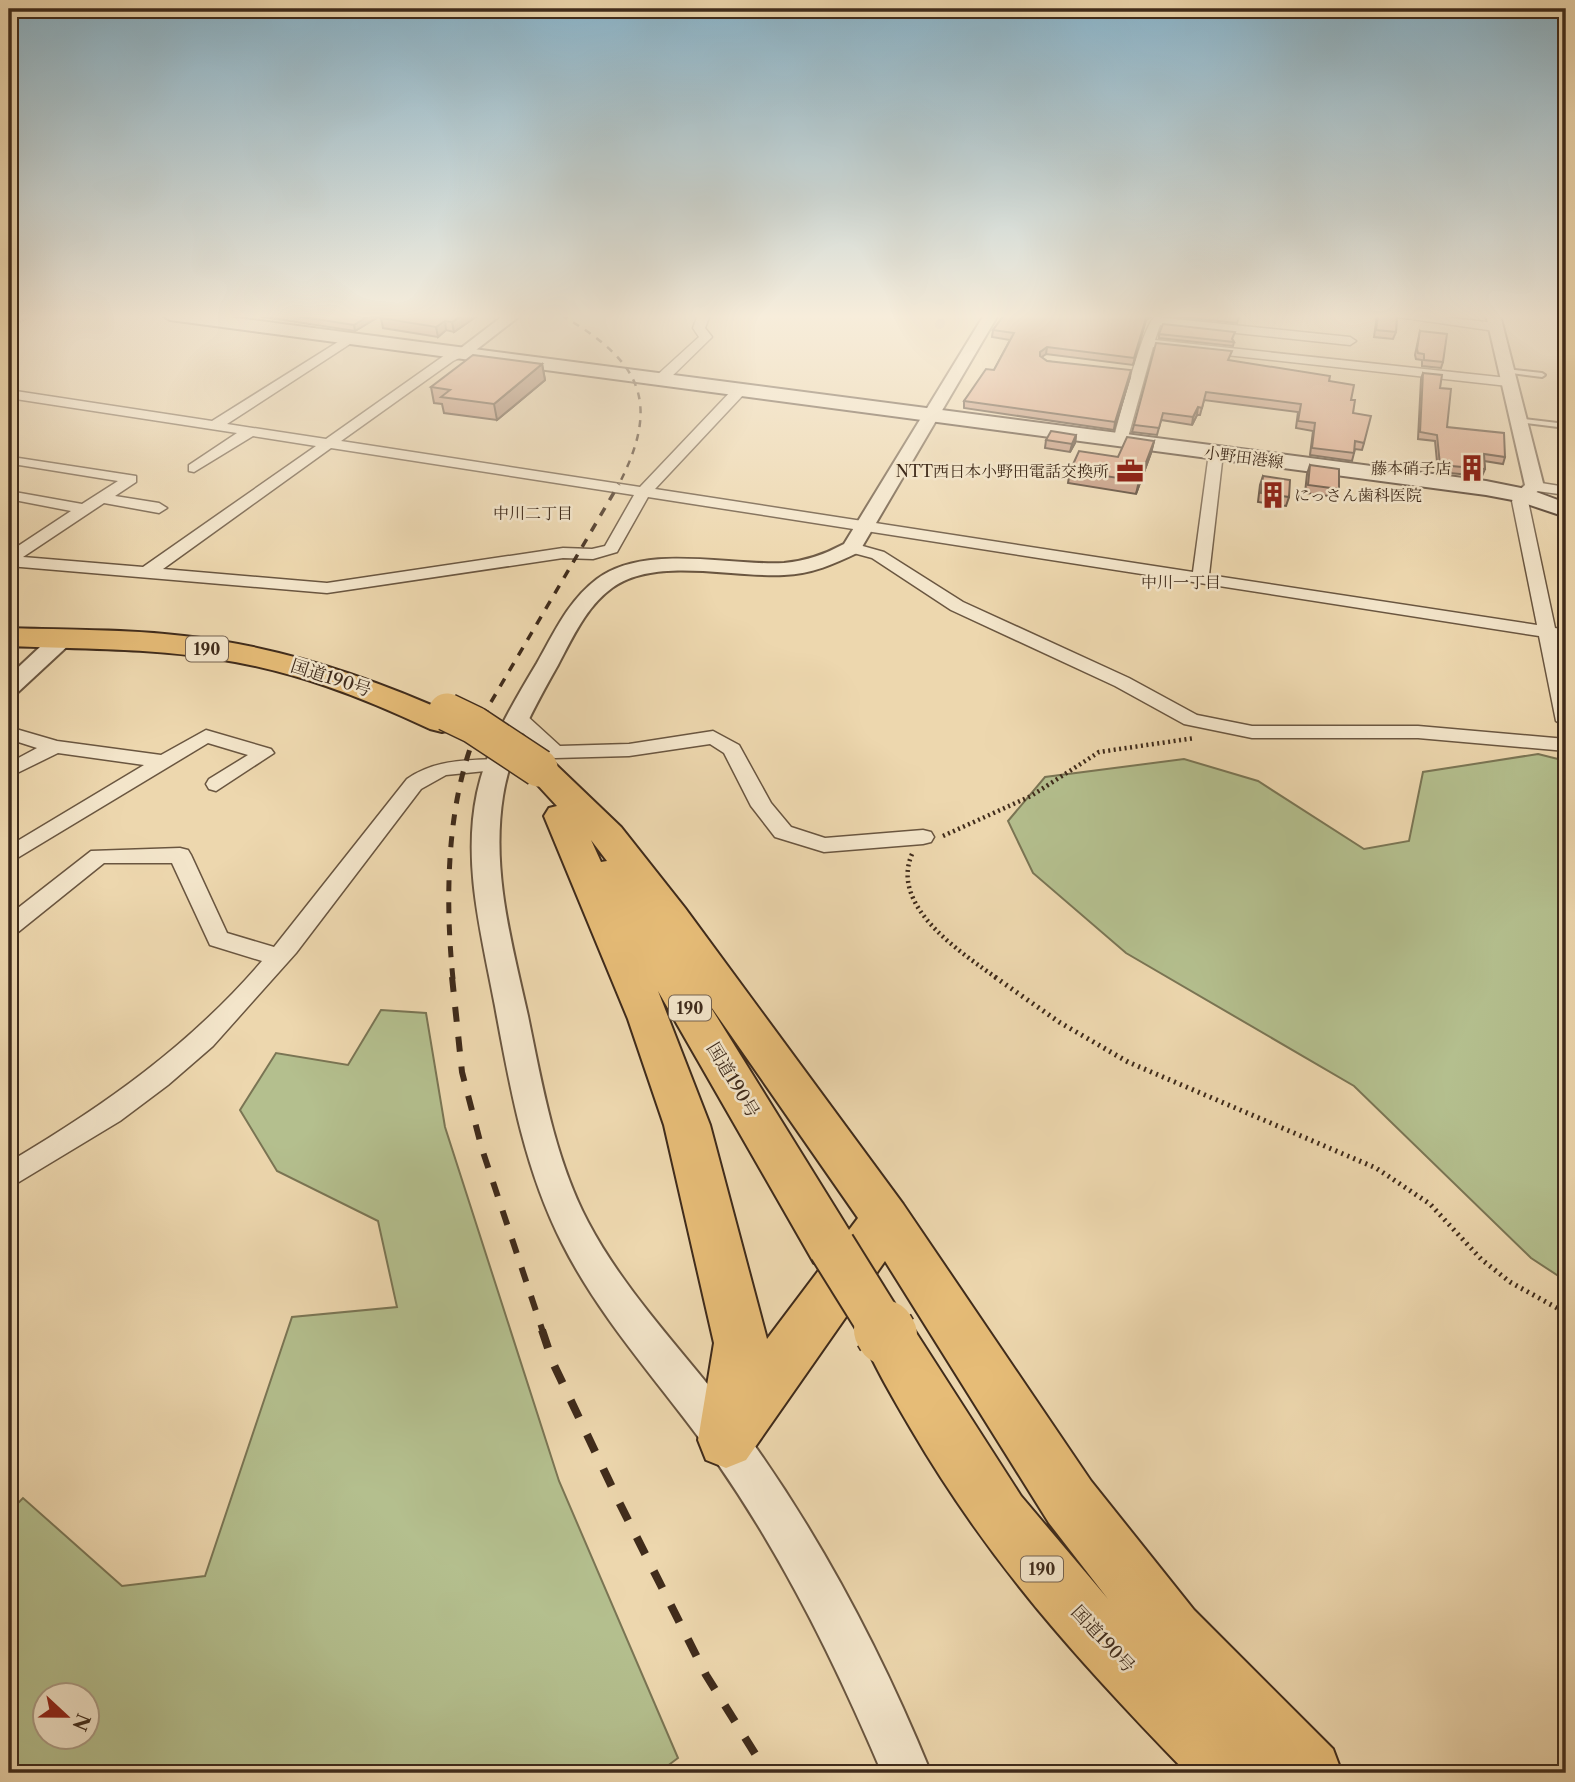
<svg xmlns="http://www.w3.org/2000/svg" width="1575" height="1782" viewBox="0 0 1575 1782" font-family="'Libre Caslon Text','Noto Serif JP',serif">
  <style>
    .green { fill: #b4bf8e; stroke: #7a7554; stroke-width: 2; fill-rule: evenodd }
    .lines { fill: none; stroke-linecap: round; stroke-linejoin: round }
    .service-casing { stroke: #6a5640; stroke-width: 4 }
    .minor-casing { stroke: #6a5640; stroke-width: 3 }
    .tertiary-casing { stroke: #6a5640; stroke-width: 4 }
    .secondary-casing { stroke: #3f2b1b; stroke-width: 4 }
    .trunk-casing { stroke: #3f2b1b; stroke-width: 4 }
    .path-far2 { stroke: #3f2b1b; stroke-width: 2.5; stroke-dasharray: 1 2; stroke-linecap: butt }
    .path-far1 { stroke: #3f2b1b; stroke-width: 4.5; stroke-dasharray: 2 3.5; stroke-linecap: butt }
    .path { stroke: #3f2b1b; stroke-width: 5; stroke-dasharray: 2 4.5; stroke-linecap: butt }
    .service { fill: #f3e5ca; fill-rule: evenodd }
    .minor { fill: #f3e5ca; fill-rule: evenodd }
    .tertiary { fill: #f3e5ca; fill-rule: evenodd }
    .secondary { fill: #f3e5ca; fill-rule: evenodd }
    .trunk { fill: #e6bc77; fill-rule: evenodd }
    .rail-far4 { stroke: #3f2b1b; stroke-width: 2.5; stroke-dasharray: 7 7; stroke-linecap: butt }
    .rail-far3 { stroke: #3f2b1b; stroke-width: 3.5; stroke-dasharray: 9 9; stroke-linecap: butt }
    .rail-far2 { stroke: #3f2b1b; stroke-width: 5; stroke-dasharray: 11 11; stroke-linecap: butt }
    .rail-far1 { stroke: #3f2b1b; stroke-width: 6; stroke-dasharray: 15 15; stroke-linecap: butt }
    .rail { stroke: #3f2b1b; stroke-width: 8; stroke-dasharray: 19 19; stroke-linecap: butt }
    .trunk-bridge-far2-casing { stroke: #3f2b1b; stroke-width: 40; stroke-linecap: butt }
    .trunk-bridge-far1-casing { stroke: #3f2b1b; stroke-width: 50; stroke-linecap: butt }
    .trunk-bridge-casing { stroke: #3f2b1b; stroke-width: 63; stroke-linecap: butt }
    .trunk-bridge-far2 { stroke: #e6bc77; stroke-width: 37 }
    .trunk-bridge-far1 { stroke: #e6bc77; stroke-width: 46 }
    .trunk-bridge { stroke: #e6bc77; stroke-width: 60 }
    .wall { fill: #bc8c72; stroke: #3f2b1b; stroke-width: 2 }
    .shaded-wall { fill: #99725c; stroke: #3f2b1b; stroke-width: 2 }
    .building { fill: #dba384; stroke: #3f2b1b; stroke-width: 2 }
    .labels { text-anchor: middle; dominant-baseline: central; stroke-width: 5; stroke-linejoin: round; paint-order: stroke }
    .far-street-label { font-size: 16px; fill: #3f2b1b; stroke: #f3e5ca }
    .far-poi-label { font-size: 16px; fill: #3f2b1b; stroke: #f3e5ca; text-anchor: end }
    .far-neighbourhood-label { font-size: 16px; fill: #3f2b1b; stroke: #f3e5ca }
    .shield { fill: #f3e5ca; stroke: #756350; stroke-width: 2 }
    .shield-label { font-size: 16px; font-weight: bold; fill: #3f2b1b }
    .street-label { font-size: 18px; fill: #3f2b1b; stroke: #f3e5ca }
  </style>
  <rect width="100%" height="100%" fill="#edd7ae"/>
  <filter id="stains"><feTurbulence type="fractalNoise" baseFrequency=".00286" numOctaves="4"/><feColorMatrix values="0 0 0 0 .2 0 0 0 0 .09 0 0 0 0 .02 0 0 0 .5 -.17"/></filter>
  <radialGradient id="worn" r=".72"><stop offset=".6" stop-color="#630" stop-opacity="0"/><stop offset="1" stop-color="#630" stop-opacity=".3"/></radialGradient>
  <g class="green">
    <polygon points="1538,754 1566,761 1566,1281 1531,1258 1354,1086 1126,953 1033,873 1008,821 1045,777 1184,759 1258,781 1364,849 1409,841 1423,772"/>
    <path d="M381 1010 426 1013 445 1127 559 1481 678 1758 658 1773H9V1512L23 1498 122 1586 205 1576 292 1317 397 1307 378 1221 277 1171 240 1110 276 1053 348 1065ZM46 1694H88V1736H46Z"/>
  </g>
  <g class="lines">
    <defs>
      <g id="service">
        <polygon points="1506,369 1542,373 1545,375 1542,377 1504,372 1504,370"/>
        <polygon points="1515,418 1566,424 1566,428 1518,422 1514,420"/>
      </g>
      <g id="minor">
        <polygon points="698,315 710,315 705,328 712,337 665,383 655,383 655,377 699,337 693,328"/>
        <polygon points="1384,315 1425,315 1495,323 1501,327 1495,331"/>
        <path d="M1155 317 1350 337 1356 341 1350 345 1160 325 1155 340 1508 378 1514 382 1508 386 1153 347 1127 441 1115 444 1113 441C1119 421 1143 323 1155 317Z"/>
        <path d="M349 335 355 339 353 342 227 424 326 439 445 355 462 350 468 354 453 361 341 441 640 487 734 388H744V394L655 489 1193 572 1209 453 1216 449 1223 453 1209 575 1537 625 1512 501 1518 492H1528L1531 495 1528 501 1555 628 1566 630V640L1558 639 1566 678V727L1556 721 1539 636 648 497 617 552 593 559 563 558 327 593 9 566V552L71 511 9 499V491L82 504 118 481 19 465 9 468V458L12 457 136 476V482L115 496 159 503 167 508 159 513 104 503 23 557 143 567 316 446 253 436 194 472 189 471V465L237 433 9 398V390L212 421ZM331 448 634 495 605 546 592 549 563 548 327 583 163 569Z"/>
        <polygon points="1535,482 1566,487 1566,495 1530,490 1530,484"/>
        <polygon points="852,543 884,552 963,602 1129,678 1197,715 1252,726 1418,726 1566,739 1566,751 1418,738 1252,738 1184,724 1115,686 951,610 872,558 846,551 844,548"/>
        <polygon points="519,713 526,715 560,746 629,744 713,731 739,745 771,803 791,827 825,838 923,830 931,832 934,837 931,842 923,844 824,852 775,837 751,806 724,753 710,744 629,756 555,758 548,756 512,723 509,719 512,715"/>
        <polygon points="9,727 57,741 161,755 206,730 271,749 274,753 216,791 209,789 206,784 209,779 248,755 208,743 9,863 9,846 144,765 58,753 9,777 9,763 37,748 9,739"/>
        <path d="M498 759 505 761 508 765 505 769 446 775 421 789 296 953 213 1046 168 1085 120 1121 9 1188V1162C104 1106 190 1045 262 961L210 945 172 863H104L17 933 9 935V915L91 851 180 848 188 850 191 855 227 933 274 947 407 779C434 760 465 760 498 759Z"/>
      </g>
      <g id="tertiary">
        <polygon points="504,315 521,315 467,357 457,357 457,351"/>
        <path d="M984 315H998L859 552C834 564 812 574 784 575 733 578 655 556 612 588 586 607 573 637 558 665 535 706 510 750 503 796 491 871 512 944 528 1016 542 1085 555 1159 588 1222 628 1298 694 1362 745 1432 821 1537 882 1653 931 1773H882C836 1665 785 1561 718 1464 667 1391 602 1323 562 1243 524 1168 510 1087 495 1006 482 936 462 864 477 793 487 746 513 703 537 663 554 633 568 601 597 579 646 543 728 566 784 563 807 561 825 554 844 544Z"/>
        <polygon points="1486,315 1500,315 1544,487 1523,501 1514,495 1525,485"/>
        <polygon points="64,630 75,637 72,642 17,693 9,695 9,676 56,632"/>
      </g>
      <polygon id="secondary" points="162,315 213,315 1486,481 1531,490 1566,503 1566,517 1518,501 1486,495 170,320"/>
      <g id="trunk">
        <path d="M9 628C67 630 126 629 184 636 278 646 368 676 454 715L459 722 454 729 442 732 430 729C362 697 292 670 217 659 149 648 78 649 9 646Z"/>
        <path d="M539 757 551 760 621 827 685 908 903 1204 1091 1481 1194 1610 1333 1749 1342 1773H1187C1079 1662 990 1564 911 1429 893 1398 875 1368 861 1335L868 1317 887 1310 906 1317 1021 1496 1108 1599 1049 1523 885 1261 746 1460 726 1468 706 1460 698 1440 714 1343 664 1125 628 1019 544 816 549 808 557 806 522 768 527 760ZM591 840 607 861 601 862ZM658 991 814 1263 822 1266 767 1339 710 1125ZM705 998 858 1218 849 1230Z"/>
      </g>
    </defs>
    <use href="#service" class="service-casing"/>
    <use href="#minor" class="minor-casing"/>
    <use href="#tertiary" class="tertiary-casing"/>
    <use href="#secondary" class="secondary-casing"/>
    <use href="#trunk" class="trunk-casing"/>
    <polyline class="path-far2" points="9,327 33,315"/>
    <g class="path-far1">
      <polyline points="943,836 1031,796 1099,752 1195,738"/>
      <path d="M912 854C889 907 962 953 998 979"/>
    </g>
    <polyline class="path" points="995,977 1059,1022 1128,1062 1376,1168 1430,1204 1481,1259 1510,1282 1566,1313"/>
    <use href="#service" class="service"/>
    <use href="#minor" class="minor"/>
    <use href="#tertiary" class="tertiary"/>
    <use href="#secondary" class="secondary"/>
    <use href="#trunk" class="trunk"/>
    <path class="rail-far4" d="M561 315C641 361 662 402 618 486"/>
    <polyline class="rail-far3" points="491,702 619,484"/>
    <path class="rail-far2" d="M453 979C444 891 446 778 492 700"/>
    <polyline class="rail-far1" points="452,977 462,1072 482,1149 543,1332"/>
    <polyline class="rail" points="542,1330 553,1363 620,1504 706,1675 767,1773"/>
    <defs>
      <polyline id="trunk-bridge-far2" points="447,712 474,725 539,768"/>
      <polyline id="trunk-bridge-far1" points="832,1247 885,1332"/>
      <polyline id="trunk-bridge" points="884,1330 887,1335"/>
    </defs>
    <use href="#trunk-bridge-far2" class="trunk-bridge-far2-casing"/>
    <use href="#trunk-bridge-far1" class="trunk-bridge-far1-casing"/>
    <use href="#trunk-bridge" class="trunk-bridge-casing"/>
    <use href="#trunk-bridge-far2" class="trunk-bridge-far2"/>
    <use href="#trunk-bridge-far1" class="trunk-bridge-far1"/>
    <use href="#trunk-bridge" class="trunk-bridge"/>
  </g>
  <g class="wall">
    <polygon points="250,315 380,315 380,316 355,331"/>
    <polygon points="386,315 477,315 477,316 454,332 446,330 438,337 383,328 381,318"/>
    <polygon points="1004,315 1153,315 1146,320 1133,365 1046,354 1041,357 1047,361 1130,377 1114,430 964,408 964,401 994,370 1010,340 992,337 993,330"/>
    <polygon points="1160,315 1240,315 1237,323"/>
    <polygon points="1377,315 1397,315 1396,332 1393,339 1374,337"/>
    <polygon points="1420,331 1443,362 1441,368 1422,366 1422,360 1416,359 1415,355"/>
    <polygon points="1159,334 1232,339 1234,342 1233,346 1159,338"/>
    <polygon points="1229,361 1329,381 1351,400 1353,413 1364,443 1362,450 1355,449 1352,461 1310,455 1313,431 1296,428 1298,412 1204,400 1200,415 1197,415 1192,425 1161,420 1157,435 1132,432 1134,425"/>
    <polygon points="542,364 545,380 497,420 444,413 442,404 434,403 431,387"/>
    <polygon points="1423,373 1440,388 1447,427 1505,457 1503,464 1484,461 1485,469 1482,476 1438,472 1435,441 1418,439 1421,379"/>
    <polygon points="1076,435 1075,443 1070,452 1045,448 1046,440"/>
    <polygon points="1154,441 1151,453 1136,494 1068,483 1070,471 1118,457"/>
    <polygon points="1310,465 1339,489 1336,497 1305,493 1307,474"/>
    <polygon points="1263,476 1289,497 1286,506 1258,502 1260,485"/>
  </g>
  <g class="shaded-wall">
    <polygon points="369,315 380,316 355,331 354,325"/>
    <polygon points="463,315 477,316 454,332 452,322"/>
    <polygon points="1147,315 1153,315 1146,320 1133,365"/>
    <polygon points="445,321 446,330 438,337 436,327"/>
    <polygon points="1047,347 1046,354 1039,359 1040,352"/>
    <polygon points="542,364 545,380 497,420 494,404"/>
    <polygon points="1131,370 1130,377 1114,430 1115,422"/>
    <polygon points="1198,407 1197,415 1192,425 1193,417"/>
    <polygon points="1076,435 1075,443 1070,452 1072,444"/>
    <polygon points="1154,441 1151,453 1136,494 1139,481"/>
  </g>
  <g class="building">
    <polygon points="290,315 369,315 354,325"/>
    <polygon points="386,315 463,315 452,322 445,321 436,327 381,318"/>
    <polygon points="1004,315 1147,315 1134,358 1047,347 1040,352 1040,356 1047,361 1131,370 1115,422 964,401 986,369 994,370 1014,333 993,330"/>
    <polygon points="1378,315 1397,315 1396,332 1376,330"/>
    <polygon points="1163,324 1235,332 1232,339 1234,342 1159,334"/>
    <polygon points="1420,331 1447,334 1443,362 1424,360 1424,354 1418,353 1417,349"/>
    <polygon points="1156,343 1232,351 1228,360 1330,376 1329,381 1354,385 1351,400 1355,400 1353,413 1371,416 1364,443 1355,441 1354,453 1312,448 1315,423 1298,421 1301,404 1206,392 1202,408 1198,407 1193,417 1163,413 1159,428 1134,425"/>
    <polygon points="473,355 542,364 494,404 441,397 450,390 431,387"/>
    <polygon points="1423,373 1442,375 1440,388 1451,389 1447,427 1504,433 1505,457 1484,454 1485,469 1440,465 1437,435 1420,432"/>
    <polygon points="1051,431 1076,435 1072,444 1046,440"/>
    <polygon points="1127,437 1154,441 1139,481 1070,471 1079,451 1118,457"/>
    <polygon points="1310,465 1339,469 1339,489 1308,485"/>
    <polygon points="1263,476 1290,480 1289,497 1261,493"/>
  </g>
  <linearGradient id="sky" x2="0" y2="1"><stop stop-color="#89b6ce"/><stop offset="0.56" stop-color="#f7eddb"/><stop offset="1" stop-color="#f7eddb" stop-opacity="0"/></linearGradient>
  <rect width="1575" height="565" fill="url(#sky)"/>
  <defs>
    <symbol id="building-bare" viewBox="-9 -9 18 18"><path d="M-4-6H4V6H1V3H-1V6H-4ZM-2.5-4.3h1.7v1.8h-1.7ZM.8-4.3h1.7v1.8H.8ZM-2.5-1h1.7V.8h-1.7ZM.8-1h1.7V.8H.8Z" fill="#8f2418" stroke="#f3e5ca" stroke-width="2.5" paint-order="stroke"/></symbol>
    <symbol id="office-bare" viewBox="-9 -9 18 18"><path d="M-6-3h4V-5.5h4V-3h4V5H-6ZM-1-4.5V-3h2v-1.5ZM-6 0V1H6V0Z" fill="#8f2418" stroke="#f3e5ca" stroke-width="2.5" paint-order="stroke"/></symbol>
  </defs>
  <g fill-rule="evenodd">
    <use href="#building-bare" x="1453" y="449" width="38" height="38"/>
    <use href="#office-bare" x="1111" y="452" width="38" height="38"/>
    <use href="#building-bare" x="1254" y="476" width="38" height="38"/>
  </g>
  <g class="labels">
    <g class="far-street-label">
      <text transform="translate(1244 457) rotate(7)">小野田港線</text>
    </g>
    <g class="far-poi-label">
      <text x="1451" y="468">藤本硝子店</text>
      <text x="1109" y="471">NTT西日本小野田電話交換所</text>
      <text x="1294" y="495" text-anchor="start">にっさん歯科医院</text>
    </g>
    <g class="far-neighbourhood-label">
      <text x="533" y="513">中川二丁目</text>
      <text x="1181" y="582">中川一丁目</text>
    </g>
    <g class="shield">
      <rect x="186" y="636.5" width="42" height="25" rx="5"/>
      <rect x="669" y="995.5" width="42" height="25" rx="5"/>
      <rect x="1021" y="1556.5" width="42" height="25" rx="5"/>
    </g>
    <g class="shield-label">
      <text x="207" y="649">190</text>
      <text x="690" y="1008">190</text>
      <text x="1042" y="1569">190</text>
    </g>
    <g class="street-label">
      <text transform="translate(331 678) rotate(18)">国道190号</text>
      <text transform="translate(733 1080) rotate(59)">国道190号</text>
      <text transform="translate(1103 1639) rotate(47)">国道190号</text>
    </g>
  </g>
  <rect width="1575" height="1782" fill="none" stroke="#edd7ae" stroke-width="35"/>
  <rect x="10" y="10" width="1554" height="1761" fill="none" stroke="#3f2b1b" stroke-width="3.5"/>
  <rect x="18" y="18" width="1540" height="1747" fill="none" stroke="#3f2b1b" stroke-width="2"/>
  <g transform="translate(66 1716) rotate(112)"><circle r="33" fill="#f3e5ca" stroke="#ab9b84" stroke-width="2"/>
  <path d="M0-5L12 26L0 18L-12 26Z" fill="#8f2418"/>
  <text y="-10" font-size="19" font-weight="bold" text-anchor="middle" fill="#3f2b1b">N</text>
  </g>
  <rect width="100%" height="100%" filter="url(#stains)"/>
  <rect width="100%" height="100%" fill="url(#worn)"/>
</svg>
